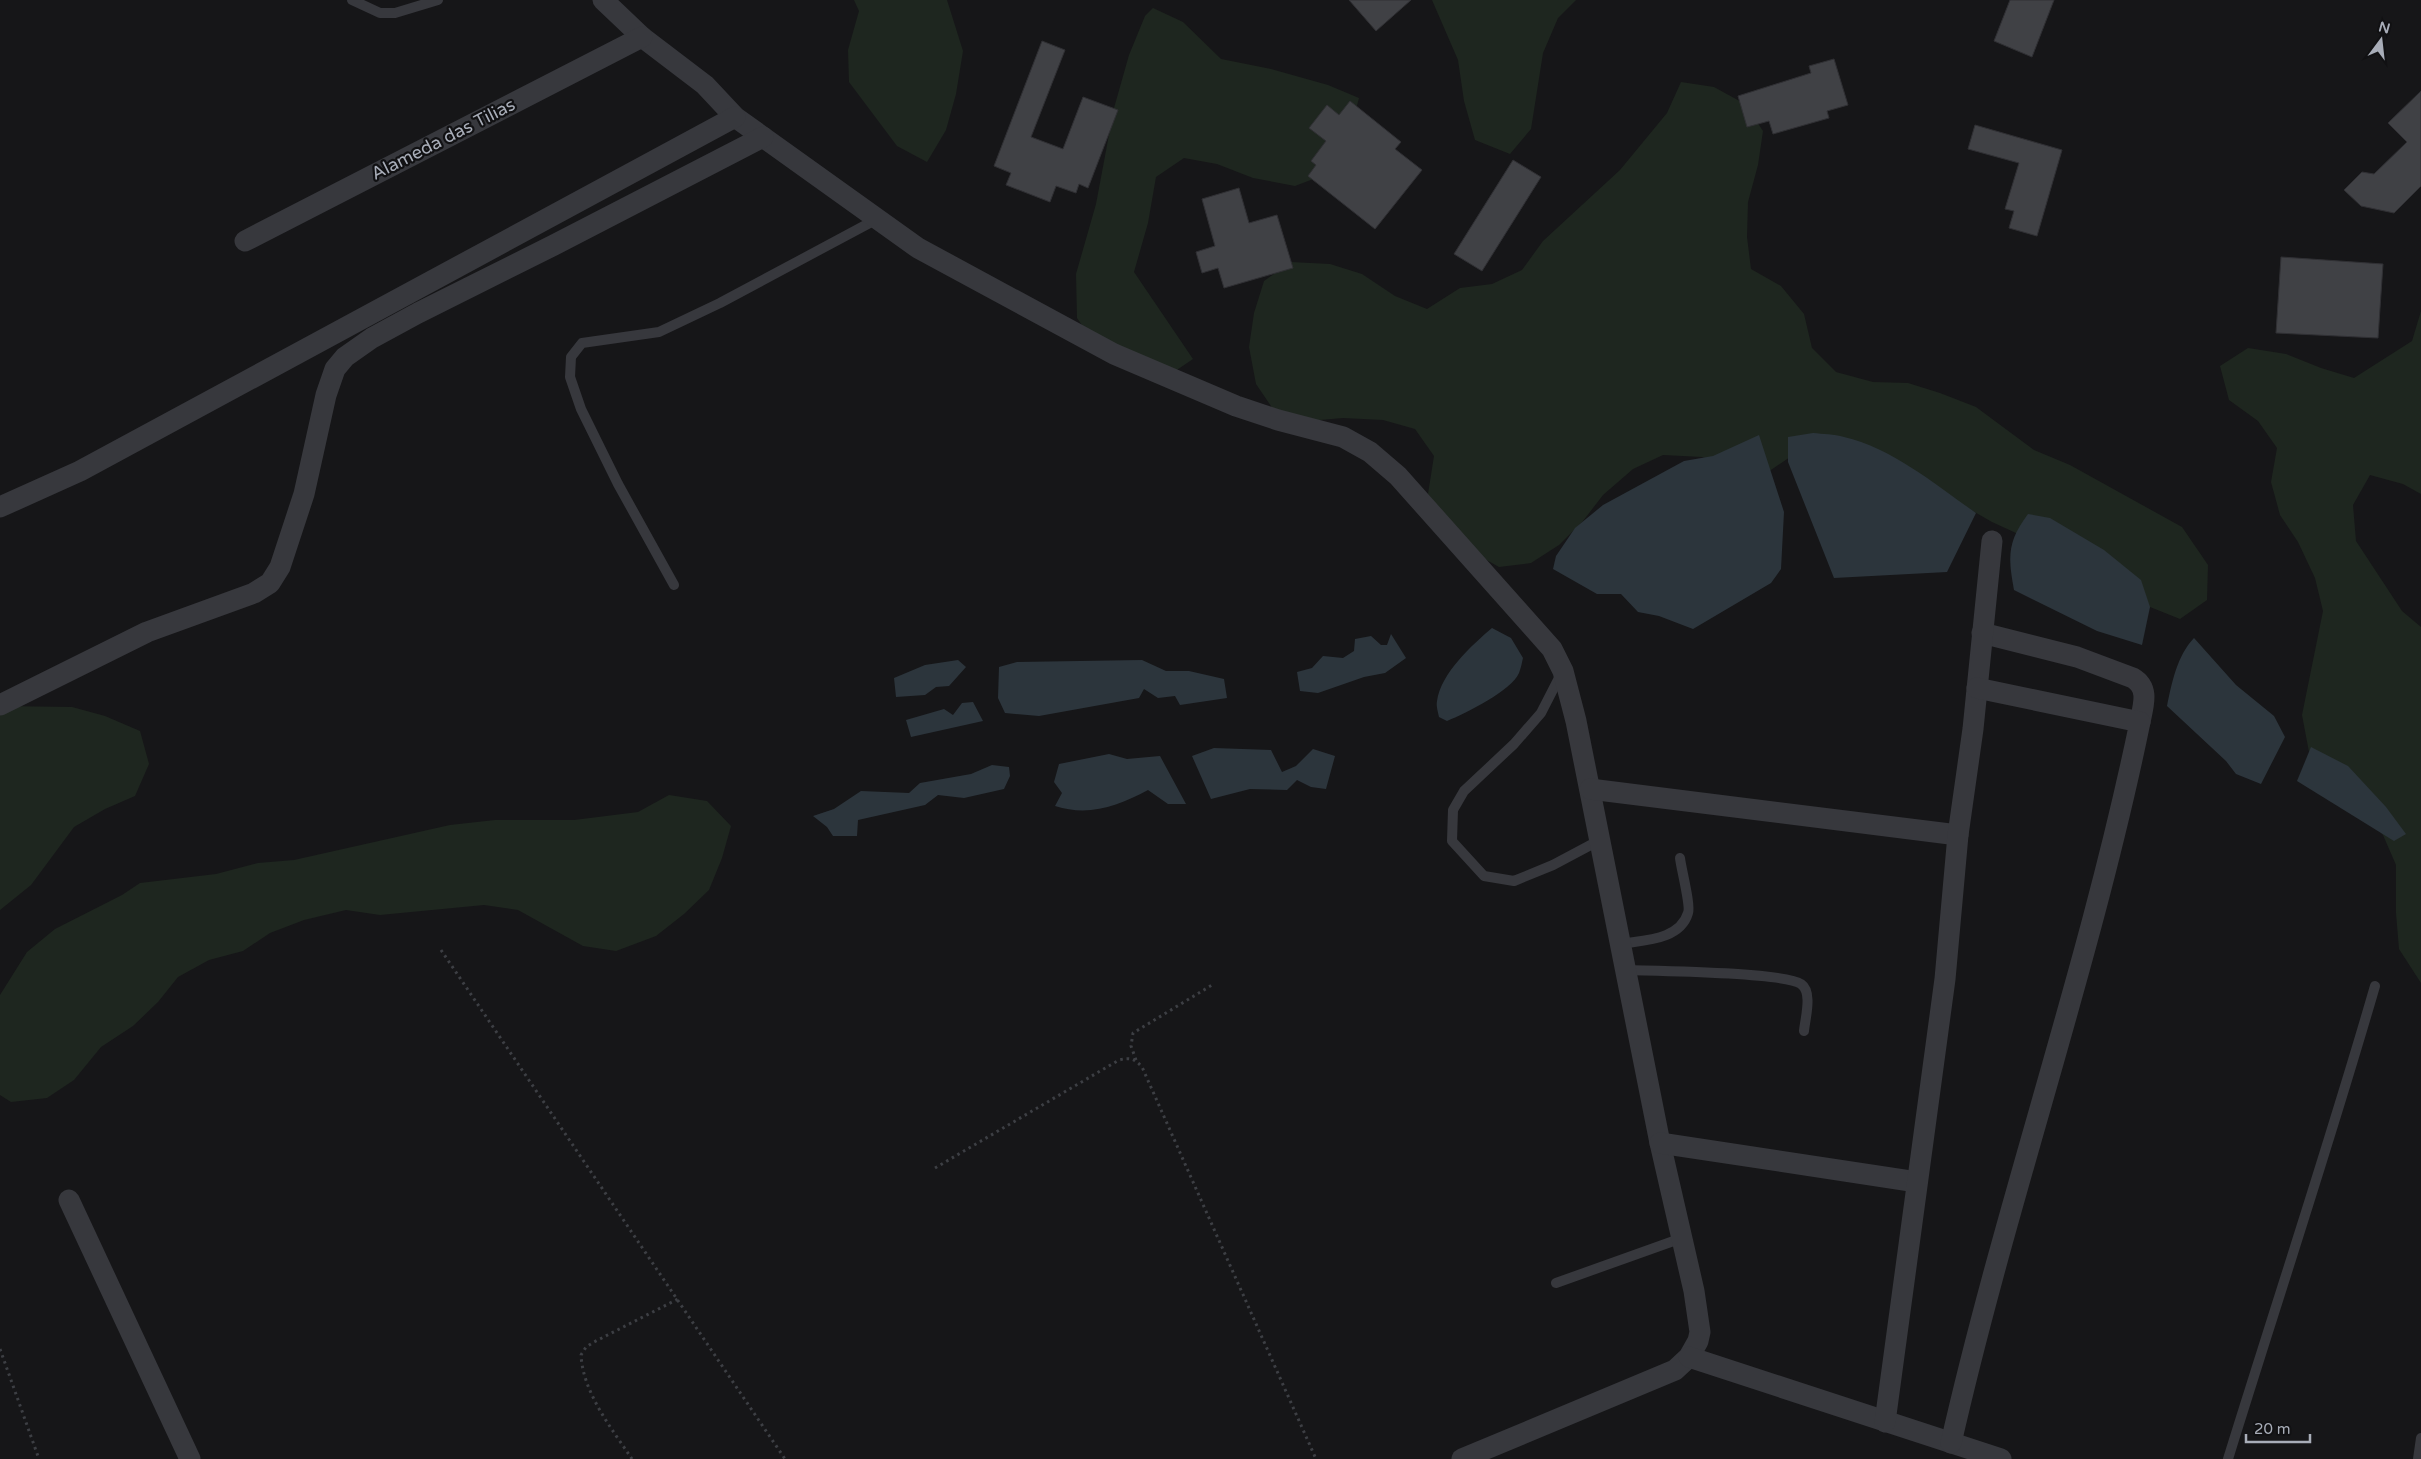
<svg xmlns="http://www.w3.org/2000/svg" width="2421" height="1459" viewBox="0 0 2421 1459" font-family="'Varela Round',sans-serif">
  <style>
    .green { fill: #1e261f }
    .water { fill: #2c353c }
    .building { fill: #404145; stroke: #303034 }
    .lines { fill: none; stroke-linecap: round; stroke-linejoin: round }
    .path { stroke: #3d3f44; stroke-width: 3; stroke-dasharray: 2.5 4; stroke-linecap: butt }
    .service { stroke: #37383d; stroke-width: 10 }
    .minor { stroke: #37383d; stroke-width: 21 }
    .labels { text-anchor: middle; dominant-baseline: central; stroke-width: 4.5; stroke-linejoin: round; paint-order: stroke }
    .street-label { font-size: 18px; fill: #a8adb8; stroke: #111113 }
  </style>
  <rect width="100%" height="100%" fill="#161618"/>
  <g class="green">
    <polygon points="854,0 947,0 963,51 956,94 946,130 927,162 897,146 849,82 848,50 859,11"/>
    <polygon points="1432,0 1576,0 1558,18 1543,53 1531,129 1510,154 1475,140 1464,101 1458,60"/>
    <polygon points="1153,8 1183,22 1221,59 1271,69 1328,85 1359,98 1350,131 1329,173 1295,186 1253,178 1217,164 1184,158 1156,177 1148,223 1134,272 1193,359 1165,378 1099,350 1077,318 1076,274 1096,204 1114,108 1129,55 1145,16"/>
    <polygon points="1681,82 1714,87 1745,104 1763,131 1758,165 1748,202 1747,237 1751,269 1781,286 1804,314 1812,348 1836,372 1873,382 1908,383 1940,393 1976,407 2034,450 2070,465 2182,527 2208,565 2207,600 2180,619 2140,603 2042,545 1992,522 1931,487 1796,453 1768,472 1735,467 1702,457 1663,455 1633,469 1603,495 1583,521 1559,545 1531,563 1499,567 1469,550 1428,494 1434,456 1415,429 1383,420 1343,418 1308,421 1275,412 1256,384 1249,347 1254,313 1264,281 1291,262 1330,264 1362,274 1395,296 1427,309 1460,288 1492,284 1522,270 1543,241 1620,170 1667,113"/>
    <polygon points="2421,311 2421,494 2403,484 2370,475 2353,505 2356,541 2402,611 2421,627 2421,983 2399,949 2396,913 2396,865 2383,835 2309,752 2302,715 2323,611 2315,578 2298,542 2280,515 2271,482 2277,448 2258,421 2229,400 2220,366 2248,348 2286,354 2321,368 2354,378 2412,341"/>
    <polygon points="0,706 72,707 105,716 140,731 149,764 135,796 105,809 74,827 31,885 0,910"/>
    <polygon points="669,795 707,801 731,826 722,858 709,890 684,914 656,936 616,951 583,946 518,910 484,905 380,915 346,910 304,920 270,933 243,951 209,960 178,977 158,1002 133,1026 101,1047 74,1080 47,1098 11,1102 0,1095 0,995 27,952 55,929 122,895 140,883 216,874 258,863 294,860 450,825 495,820 574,820 638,812"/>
  </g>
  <g class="water">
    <path d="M1813 433C1823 434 1834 434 1844 437 1892 448 1936 485 1976 513L1947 572 1834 578 1788 462V437Z"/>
    <polygon points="1759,435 1784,512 1781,569 1771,583 1693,629 1659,616 1638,612 1621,594 1597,594 1553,569 1556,556 1575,528 1603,505 1684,461 1713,456"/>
    <path d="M2028 514 2050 518 2104 550 2141 580 2150 607 2142 645 2097 631 2014 590C2008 557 2007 542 2028 514Z"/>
    <path d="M1492 628 1511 638 1523 658C1522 662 1521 668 1519 673 1511 691 1466 713 1447 721L1439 717C1438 712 1436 706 1437 701 1441 673 1472 645 1492 628Z"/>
    <polygon points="1391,634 1406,658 1385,673 1364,677 1318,693 1300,691 1297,672 1312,668 1323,656 1343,658 1354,651 1355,639 1371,636 1381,645 1387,645"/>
    <path d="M2194 638 2236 685 2274 716 2285 737 2261 784 2236 774 2226 761 2167 706C2172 682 2177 656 2194 638Z"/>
    <polygon points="958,660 966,667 949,686 936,687 925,695 896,697 894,678 925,665"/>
    <polygon points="1142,660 1166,671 1189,671 1224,679 1227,698 1180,705 1175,696 1158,698 1144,689 1139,698 1039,716 1005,713 998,698 999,667 1017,662"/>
    <polygon points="973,702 983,721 911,737 906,720 944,709 953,715 962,703"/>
    <polygon points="2311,747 2348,766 2386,807 2406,834 2394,841 2297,781"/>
    <polygon points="1214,748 1271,750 1282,772 1296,766 1313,749 1335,756 1326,789 1311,787 1297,780 1287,790 1250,789 1211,799 1192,756"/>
    <path d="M1109 754 1127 759 1160 756 1186 804H1168L1148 790C1118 806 1089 817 1055 806L1062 793 1054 782 1059 764Z"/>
    <polygon points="992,765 1009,767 1010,776 1004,789 964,798 938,795 925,805 858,820 857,836 833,836 827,827 813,816 834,809 861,791 909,793 920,783 971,774"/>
  </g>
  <g class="building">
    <polygon points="1349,0 1411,0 1376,31"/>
    <polygon points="2010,0 2054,0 2032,57 1994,41"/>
    <polygon points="1042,41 1065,50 1031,137 1063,149 1083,97 1118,110 1088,188 1079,184 1076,193 1056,186 1050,202 1006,185 1011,173 994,166"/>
    <polygon points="1834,59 1848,105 1827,111 1829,118 1773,134 1769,121 1747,127 1738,96 1811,73 1809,66"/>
    <polygon points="2421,91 2421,186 2394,213 2361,206 2344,190 2362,172 2374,174 2407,142 2388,123"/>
    <polygon points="1350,101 1401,142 1395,149 1422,170 1375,229 1308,176 1316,165 1311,161 1326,141 1309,128 1327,105 1339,115"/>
    <polygon points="1975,125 2062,150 2037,236 2009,228 2014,211 2005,209 2019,163 1968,149"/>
    <polygon points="1513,160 1541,177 1482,271 1454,254"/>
    <polygon points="1239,188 1249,223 1277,215 1293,268 1224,288 1218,268 1202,273 1196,252 1215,246 1202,199"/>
    <polygon points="2281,257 2383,264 2378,338 2276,333"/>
  </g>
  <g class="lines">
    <g class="path">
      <polyline points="441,950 785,1459"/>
      <polyline points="1136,1060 1131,1046 1133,1033 1212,985"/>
      <path d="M935 1168 1119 1060C1130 1057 1135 1059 1142 1067L1316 1459"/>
      <polyline points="0,1349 39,1459"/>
      <path d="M632 1459C612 1429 583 1393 581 1355L586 1347 594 1342 678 1299"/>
    </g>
    <g class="service">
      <polyline points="352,0 380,13 395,13 438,0"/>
      <polyline points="674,585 618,484 581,409 570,377 571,357 582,343 659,332 720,303 877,219"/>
      <polyline points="1561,674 1541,713 1514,744 1464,791 1453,810 1452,841 1484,876 1514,881 1553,865 1600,840"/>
      <path d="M1621 944C1644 940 1680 940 1688 913 1691 906 1681 868 1680 858"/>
      <path d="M1626 970C1654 971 1784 972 1801 984 1813 992 1805 1019 1804 1031"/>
      <polyline points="1556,1283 1682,1238"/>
      <path d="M2228 1459C2277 1301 2329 1145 2375 986"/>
      <polyline points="2418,1459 2421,1438"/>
    </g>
    <g class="minor">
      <polyline points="603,0 642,37 705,85 735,117 918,248 1114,354 1236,406 1278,420 1343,437 1370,452 1398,476 1552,649 1563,671 1576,721 1660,1143 1694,1291 1700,1332 1698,1341 1689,1357 1675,1370 1462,1459"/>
      <polyline points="245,241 642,37"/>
      <polyline points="0,507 80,471 735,117"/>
      <path d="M1982 633 2077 657 2133 678C2150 688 2143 706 2140 722"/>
      <polyline points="0,705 147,632 254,593 270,583 280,567 304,494 326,395 335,369 345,357 372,338 418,313 554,245 763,137"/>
      <polyline points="1590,789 1958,835"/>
      <polyline points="1660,1143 1917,1182"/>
      <polyline points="69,1200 190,1459"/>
      <polyline points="1689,1357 2001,1459"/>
      <polyline points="1885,1422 1945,979 1958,835 1973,729 1992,541"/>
      <path d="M1951 1443C2006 1201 2090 965 2140 722L1977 688"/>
    </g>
  </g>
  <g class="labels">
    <g class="street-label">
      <text transform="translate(443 139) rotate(-27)">Alameda das Tilias</text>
    </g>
  </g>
  <g transform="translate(2381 40) rotate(15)" stroke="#111113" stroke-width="4" paint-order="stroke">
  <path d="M0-4L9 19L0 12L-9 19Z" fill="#a8adb8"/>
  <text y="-8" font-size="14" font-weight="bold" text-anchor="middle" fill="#a8adb8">N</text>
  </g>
  <path d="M2246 1434v8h64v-8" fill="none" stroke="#a8adb8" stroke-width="2.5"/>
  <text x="2254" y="1434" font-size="15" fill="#a8adb8" stroke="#111113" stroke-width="4" paint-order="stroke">20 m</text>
</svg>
